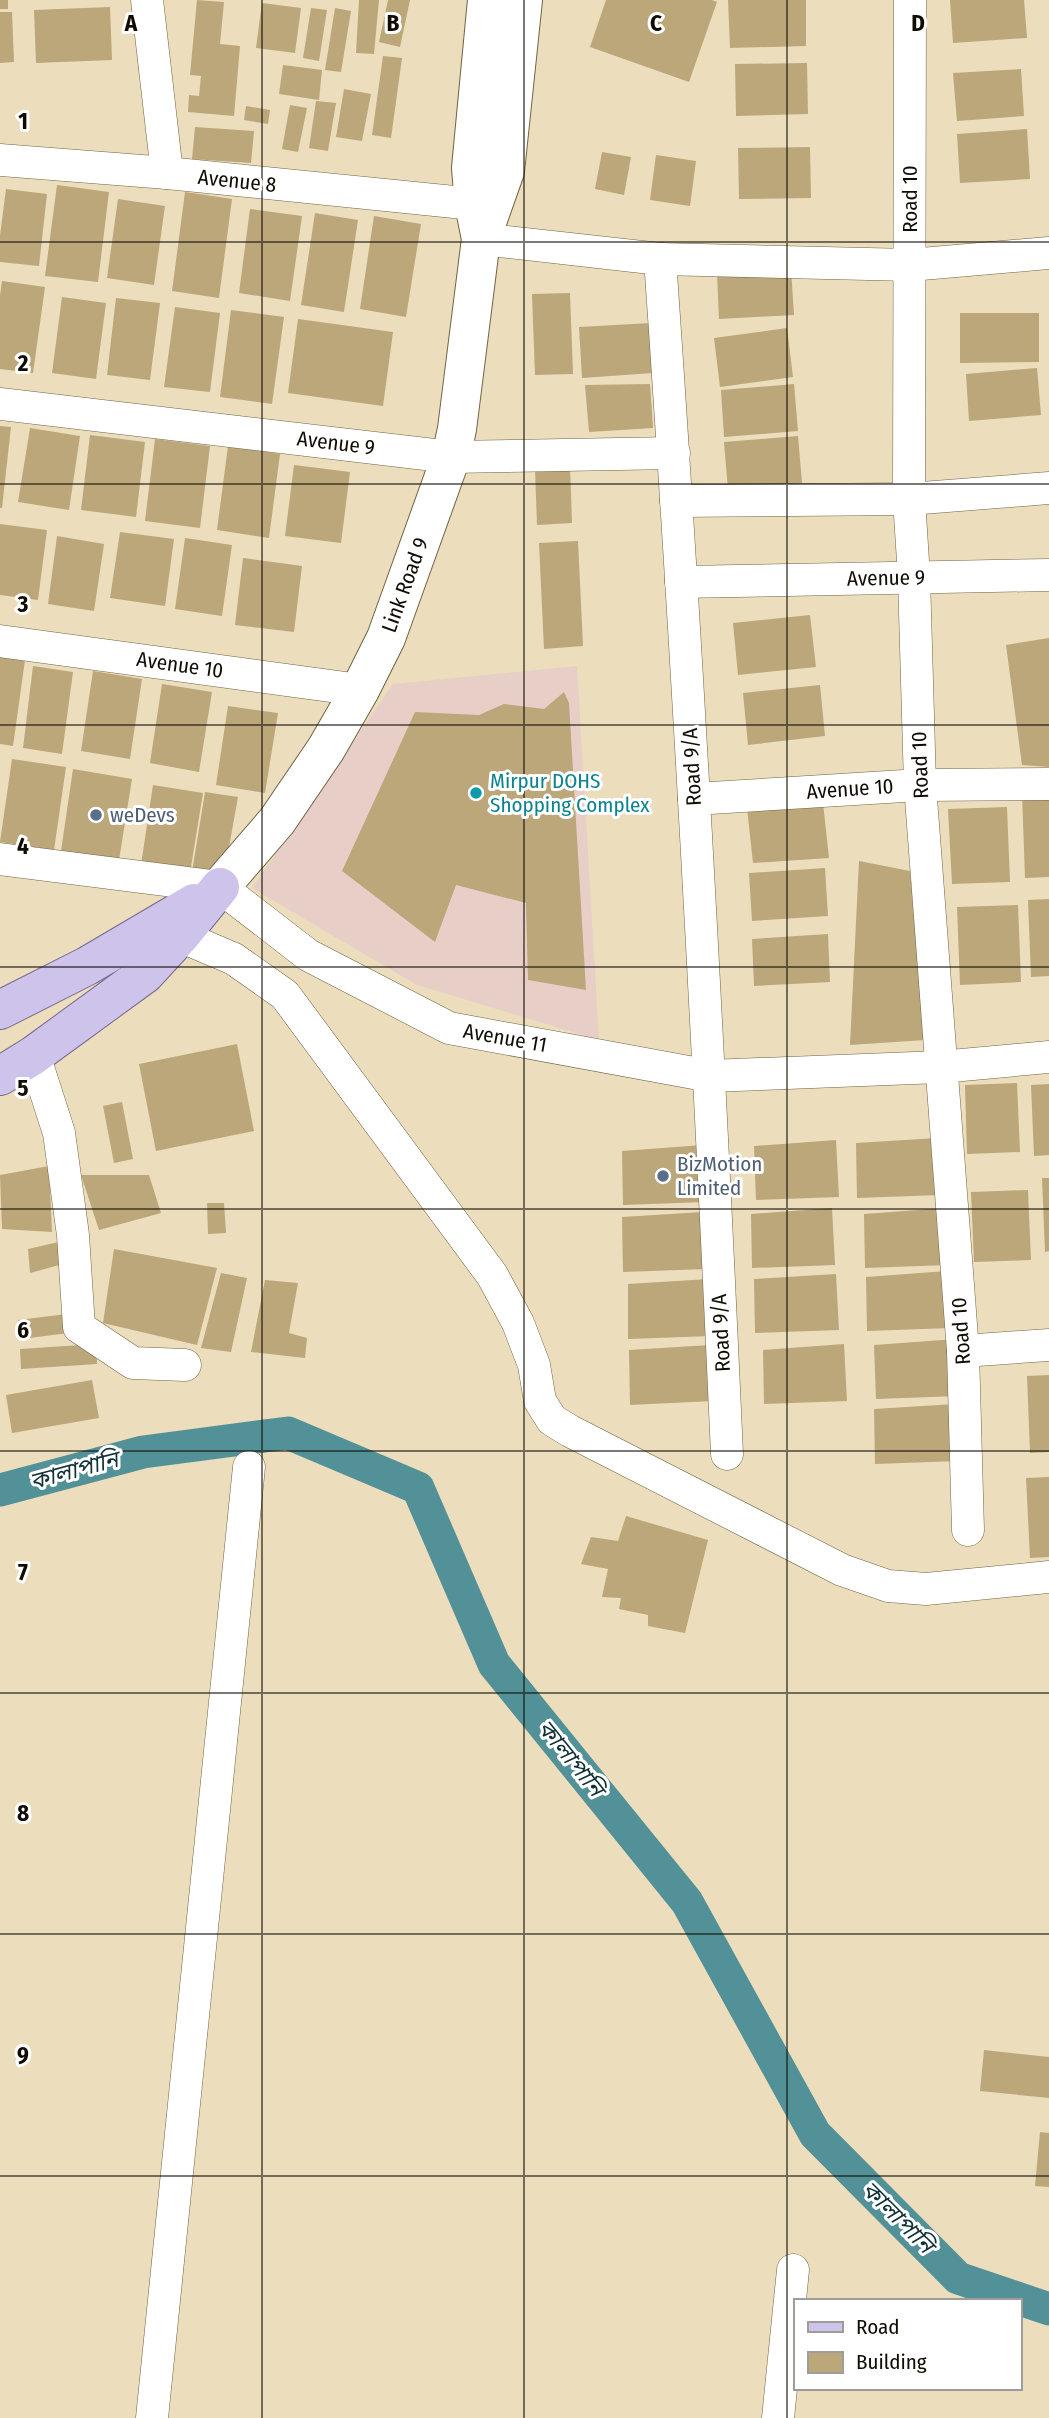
<svg xmlns="http://www.w3.org/2000/svg" width="1049" height="2418" viewBox="0 0 1049 2418" font-family="'Fira Sans Condensed','Noto Sans Bengali',sans-serif">
  <style>
    .commercial { fill: #e7cfc7 }
    .lines { fill: none; stroke-linecap: round; stroke-linejoin: round }
    .canal { stroke: #539199; stroke-width: 33 }
    .building { fill: #bba77a }
    .street-casing { stroke: #706346; stroke-width: 33 }
    .secondary-casing { stroke: #706346; stroke-width: 40 }
    .primary-casing { stroke: #766990; stroke-width: 40 }
    .street { stroke: #fff; stroke-width: 32 }
    .secondary { stroke: #fff; stroke-width: 38 }
    .primary { stroke: #cec3ea; stroke-width: 38 }
    .grid { fill: none; stroke: #100b03; stroke-width: 2; stroke-opacity: 0.55 }
    .culture-dot { fill: #0f9aa8; stroke: #fff; stroke-width: 2.5 }
    .service-dot { fill: #5c6f8a; stroke: #fff; stroke-width: 2.5 }
    .labels { text-anchor: middle; dominant-baseline: central; stroke-width: 6; stroke-linejoin: round; paint-order: stroke }
    .street-label { font-size: 21px; fill: #100b03; stroke: #fff }
    .culture-label { font-size: 21px; fill: #0d838f; stroke: #fff; text-anchor: start }
    .service-label { font-size: 21px; fill: #4e5e75; stroke: #fff; text-anchor: start }
    .water-label { font-size: 23px; font-style: italic; fill: #103135; stroke: #fff }
    .grid-label { font-size: 23px; text-anchor: middle; font-weight: bold; fill: #100b03; stroke: #fff; stroke-width: 6; stroke-linejoin: round; paint-order: stroke }
  </style>
  <rect width="100%" height="100%" fill="#ecddbc"/>
  <polygon class="commercial" points="577,666 599,1040 417,985 252,888 393,684"/>
  <g class="lines">
    <polyline class="canal" points="0,1490 143,1452 288,1433 418,1488 494,1664 687,1902 815,2134 958,2278 1049,2309"/>
  </g>
  <g class="building">
    <rect x="0" y="0" width="8" height="9"/>
    <polygon points="197,0 224,2 220,44 240,46 234,116 188,112 189,95 199,96 201,76 190,75"/>
    <polygon points="359,0 379,0 374,54 356,53"/>
    <polygon points="388,0 410,0 400,47 379,42"/>
    <polygon points="606,0 712,0 717,2 689,82 590,47"/>
    <polygon points="728,0 806,0 806,46 730,48"/>
    <polygon points="950,0 1024,0 1027,38 953,43"/>
    <polygon points="262,3 301,8 295,53 256,48"/>
    <polygon points="110,7 112,60 36,63 34,10"/>
    <polygon points="311,8 327,10 319,61 303,58"/>
    <polygon points="335,8 351,11 341,72 325,70"/>
    <polygon points="0,12 12,12 14,62 0,63"/>
    <polygon points="383,56 402,58 391,138 372,135"/>
    <polygon points="807,63 808,114 736,116 735,64"/>
    <polygon points="283,65 322,70 319,100 279,94"/>
    <polygon points="1021,69 1024,116 957,121 953,73"/>
    <polygon points="344,89 371,94 362,141 336,137"/>
    <polygon points="316,101 336,103 328,151 309,148"/>
    <polygon points="290,105 307,108 298,152 282,149"/>
    <polygon points="246,106 270,110 268,124 244,120"/>
    <polygon points="195,127 254,131 251,163 192,159"/>
    <polygon points="1027,129 1030,179 960,183 957,134"/>
    <polygon points="810,147 811,198 739,199 738,148"/>
    <polygon points="602,152 631,157 624,195 595,189"/>
    <polygon points="656,155 696,161 690,206 650,200"/>
    <polygon points="57,185 109,192 98,282 45,276"/>
    <polygon points="6,189 47,194 39,266 0,262 0,236"/>
    <polygon points="185,192 232,199 219,298 172,291"/>
    <polygon points="118,199 165,206 154,285 107,278"/>
    <polygon points="250,209 302,216 290,301 239,293"/>
    <polygon points="315,213 358,220 344,312 301,305"/>
    <polygon points="374,216 421,224 406,317 360,309"/>
    <polygon points="791,269 794,315 719,319 717,274"/>
    <polygon points="2,281 45,287 33,373 0,369 0,296"/>
    <polygon points="570,293 573,374 535,375 532,294"/>
    <polygon points="62,297 106,303 96,379 52,373"/>
    <polygon points="116,298 160,303 150,380 107,375"/>
    <polygon points="175,307 220,313 210,392 164,387"/>
    <polygon points="231,310 284,317 272,404 220,397"/>
    <polygon points="960,313 1039,313 1039,362 960,363"/>
    <polygon points="298,319 393,332 383,406 288,393"/>
    <polygon points="651,323 653,373 582,378 579,327"/>
    <polygon points="787,328 793,377 720,387 714,338"/>
    <polygon points="1037,368 1041,415 969,421 966,374"/>
    <polygon points="650,384 653,428 589,432 585,385"/>
    <polygon points="794,384 798,431 724,437 721,390"/>
    <polygon points="0,426 11,427 2,508 0,508"/>
    <polygon points="30,428 80,436 69,510 18,502"/>
    <polygon points="90,435 145,442 136,517 81,510"/>
    <polygon points="798,436 802,483 728,490 724,442"/>
    <polygon points="155,439 210,446 200,528 145,521"/>
    <polygon points="228,446 280,454 269,538 217,530"/>
    <polygon points="294,465 350,472 341,543 285,536"/>
    <polygon points="570,467 572,523 537,525 535,469"/>
    <polygon points="0,524 47,530 38,600 0,595"/>
    <polygon points="120,532 174,539 165,606 110,598"/>
    <polygon points="57,536 104,544 94,611 48,604"/>
    <polygon points="185,538 232,545 222,616 175,609"/>
    <polygon points="578,541 583,646 544,649 539,543"/>
    <polygon points="243,558 302,566 294,632 235,625"/>
    <polygon points="810,615 816,667 738,675 733,623"/>
    <polygon points="1049,638 1049,767 1022,765 1006,645"/>
    <polygon points="0,656 25,660 13,746 0,744"/>
    <polygon points="33,666 73,672 62,754 23,748"/>
    <polygon points="93,671 142,679 130,759 81,751"/>
    <polygon points="162,684 212,692 199,772 150,763"/>
    <polygon points="820,685 825,736 748,745 743,693"/>
    <polygon points="564,692 569,703 586,990 528,980 526,903 456,885 435,942 342,871 415,712 479,715 504,704 544,709"/>
    <polygon points="228,706 278,713 265,793 216,785"/>
    <polygon points="12,759 66,767 54,850 0,842"/>
    <polygon points="73,769 132,779 119,860 61,851"/>
    <polygon points="153,785 203,793 190,873 141,865"/>
    <polygon points="205,792 238,797 224,875 192,872"/>
    <polygon points="1049,792 1049,877 1025,878 1022,793"/>
    <polygon points="823,803 829,858 753,863 747,808"/>
    <polygon points="1007,807 1010,882 952,884 948,809"/>
    <polygon points="859,861 910,871 925,1040 850,1045"/>
    <polygon points="825,868 828,916 752,921 749,873"/>
    <polygon points="1049,899 1049,976 1031,977 1028,900"/>
    <polygon points="1018,905 1021,982 960,985 957,907"/>
    <polygon points="828,934 830,982 754,986 752,939"/>
    <polygon points="237,1044 254,1131 156,1151 139,1064"/>
    <polygon points="1017,1083 1020,1152 967,1154 965,1085"/>
    <polygon points="1049,1084 1049,1155 1034,1156 1031,1085"/>
    <polygon points="122,1102 133,1159 114,1163 103,1106"/>
    <polygon points="937,1138 940,1195 857,1198 856,1143"/>
    <polygon points="836,1140 839,1197 756,1200 754,1146"/>
    <polygon points="703,1145 705,1202 623,1205 622,1151"/>
    <polygon points="49,1166 52,1232 2,1229 0,1175"/>
    <polygon points="81,1175 149,1175 161,1213 99,1230"/>
    <polygon points="1042,1178 1049,1178 1049,1251 1045,1252"/>
    <polygon points="1028,1190 1031,1260 974,1262 971,1192"/>
    <polygon points="207,1203 224,1203 226,1233 208,1234"/>
    <polygon points="832,1208 835,1265 752,1268 751,1214"/>
    <polygon points="945,1208 948,1265 865,1268 864,1214"/>
    <polygon points="703,1212 706,1269 623,1272 622,1217"/>
    <polygon points="63,1241 63,1264 30,1273 28,1249"/>
    <polygon points="114,1249 217,1268 197,1345 103,1323"/>
    <polygon points="947,1271 950,1328 867,1331 866,1277"/>
    <polygon points="221,1273 247,1278 231,1352 201,1348"/>
    <polygon points="836,1274 839,1330 755,1333 754,1279"/>
    <polygon points="709,1279 712,1336 628,1339 628,1284"/>
    <polygon points="265,1280 298,1283 289,1333 307,1338 305,1358 251,1352"/>
    <polygon points="67,1314 69,1333 21,1339 18,1320"/>
    <polygon points="956,1339 959,1396 876,1399 874,1345"/>
    <polygon points="96,1344 97,1364 21,1369 20,1349"/>
    <polygon points="844,1344 847,1401 764,1404 763,1350"/>
    <polygon points="710,1345 713,1401 630,1405 629,1350"/>
    <polygon points="1049,1375 1049,1452 1030,1453 1027,1376"/>
    <polygon points="92,1380 99,1418 12,1433 6,1395"/>
    <polygon points="955,1404 958,1461 875,1464 874,1409"/>
    <polygon points="1049,1477 1049,1557 1030,1558 1026,1478"/>
    <polygon points="626,1516 708,1540 685,1633 648,1626 648,1615 619,1609 621,1598 602,1597 608,1569 581,1564 591,1537 618,1541"/>
    <polygon points="984,2050 1049,2057 1049,2098 980,2091"/>
    <polygon points="1040,2132 1049,2133 1049,2187 1035,2186"/>
  </g>
  <g class="lines">
    <defs>
      <g id="street">
        <polyline points="147,0 167,173"/>
        <polyline points="910,0 909,499 914,577 920,785 963,1351 968,1530"/>
        <polyline points="0,160 167,173 474,204"/>
        <path d="M481 239 660 259C688 657 709 1055 727 1454"/>
        <polyline points="660,259 910,265 1049,253"/>
        <polyline points="0,404 451,457 674,453"/>
        <polyline points="676,501 909,499 1049,488"/>
        <polyline points="681,582 1049,575"/>
        <polyline points="0,641 360,690"/>
        <polyline points="694,799 920,785 1049,784"/>
        <polyline points="0,859 220,887 308,955 449,1028 710,1076 940,1067 1049,1057"/>
        <polyline points="180,936 234,959 285,995 492,1275 518,1323 534,1365 540,1401 552,1420 570,1431 842,1570 888,1586 926,1589 1049,1577"/>
        <polyline points="34,1055 59,1133 73,1235 79,1327 133,1363 185,1365"/>
        <polyline points="963,1351 1049,1345"/>
        <polyline points="152,2418 249,1467"/>
        <polyline points="778,2418 793,2270"/>
      </g>
      <g id="secondary">
        <polyline points="480,234 474,204 471,168 487,0"/>
        <polyline points="220,887 277,821 326,749 360,690 386,638 451,457 457,429 481,239 505,171 523,0"/>
      </g>
      <g id="primary">
        <polyline points="0,1010 87,966 194,903"/>
        <polyline points="0,1076 34,1055 145,974 180,936 220,887"/>
      </g>
    </defs>
    <use href="#street" class="street-casing"/>
    <use href="#secondary" class="secondary-casing"/>
    <use href="#primary" class="primary-casing"/>
    <use href="#street" class="street"/>
    <use href="#secondary" class="secondary"/>
    <use href="#primary" class="primary"/>
  </g>
  <path class="grid" d="M262 0V2418M524 0V2418M787 0V2418M0 242H1049M0 484H1049M0 725H1049M0 967H1049M0 1209H1049M0 1451H1049M0 1693H1049M0 1934H1049M0 2176H1049"/>
  <circle class="culture-dot" cx="476" cy="793" r="7"/>
  <g class="service-dot">
    <circle cx="96" cy="815" r="7"/>
    <circle cx="663" cy="1176" r="7"/>
  </g>
  <g class="labels">
    <g class="street-label">
      <text transform="translate(237 181) rotate(6)">Avenue 8</text>
      <text transform="translate(910 199) rotate(-90)">Road 10</text>
      <text transform="translate(336 443) rotate(7)">Avenue 9</text>
      <text transform="translate(886 578) rotate(-1)">Avenue 9</text>
      <text transform="translate(405 585) rotate(-70)">Link Road 9</text>
      <text transform="translate(180 665) rotate(8)">Avenue 10</text>
      <text transform="translate(920 765) rotate(-92)">Road 10</text>
      <text transform="translate(692 767) rotate(-93)">Road 9/A</text>
      <text transform="translate(850 789) rotate(-4)">Avenue 10</text>
      <text transform="translate(505 1038) rotate(10)">Avenue 11</text>
      <text transform="translate(961 1331) rotate(-94)">Road 10</text>
      <text transform="translate(721 1333) rotate(-93)">Road 9/A</text>
    </g>
    <g class="culture-label">
      <text x="490" y="781">Mirpur DOHS<tspan x="490" dy="24">Shopping Complex</tspan></text>
    </g>
    <g class="service-label">
      <text x="110" y="815">weDevs</text>
      <text x="677" y="1164">BizMotion<tspan x="677" dy="24">Limited</tspan></text>
    </g>
    <g class="water-label">
      <text transform="translate(74 1470) rotate(-15)">কালাপানি</text>
      <text transform="translate(571 1758) rotate(51)">কালাপানি</text>
      <text transform="translate(898 2217) rotate(45)">কালাপানি</text>
    </g>
  </g>
  <g class="grid-label">
    <text x="131" y="31">A</text>
    <text x="393" y="31">B</text>
    <text x="656" y="31">C</text>
    <text x="918" y="31">D</text>
    <text x="23" y="129">1</text>
    <text x="23" y="371">2</text>
    <text x="23" y="612">3</text>
    <text x="23" y="854">4</text>
    <text x="23" y="1096">5</text>
    <text x="23" y="1338">6</text>
    <text x="23" y="1580">7</text>
    <text x="23" y="1821">8</text>
    <text x="23" y="2063">9</text>
  </g>
  <rect x="794" y="2299" width="228" height="91" fill="#ffffff" stroke="#9f9d9a" stroke-width="2"/>
  <rect x="808" y="2322" width="35" height="10" fill="#cec3ea" stroke="#9f9d9a" stroke-width="2"/>
  <text x="856" y="2334" font-size="21" fill="#100b03">Road</text>
  <rect x="808" y="2352" width="35" height="21" fill="#bba77a" stroke="#9f9d9a" stroke-width="2"/>
  <text x="856" y="2369" font-size="21" fill="#100b03">Building</text>
</svg>
